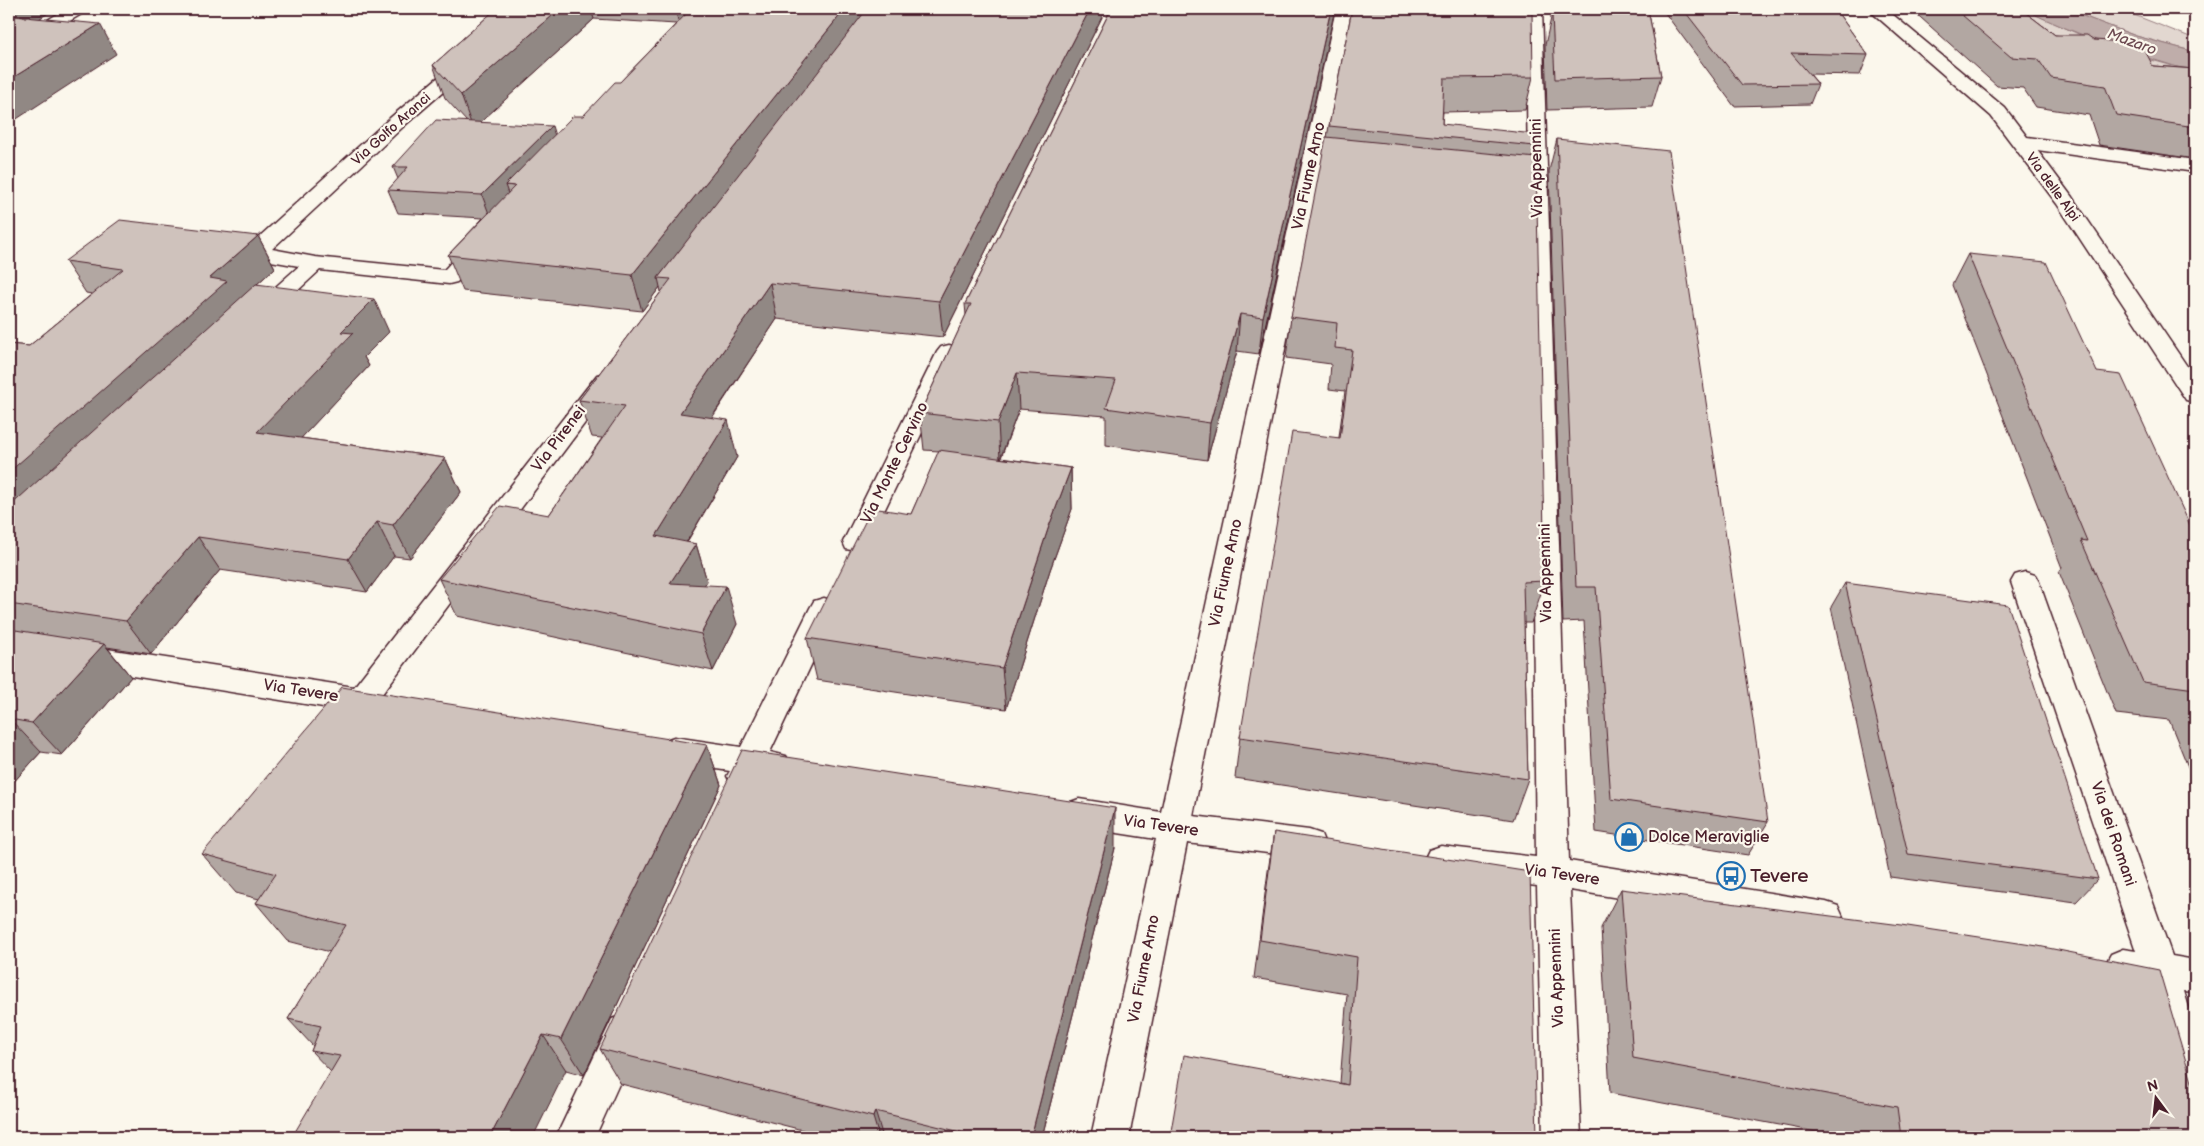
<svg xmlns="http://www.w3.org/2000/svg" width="2204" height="1146" viewBox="0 0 2204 1146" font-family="'Balsamiq Sans',sans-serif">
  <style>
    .green { fill: #e2d7d0; stroke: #967b7e }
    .water { fill: #bfadaa; stroke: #907477 }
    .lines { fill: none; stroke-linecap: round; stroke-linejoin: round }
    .street-casing { stroke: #4a1f2b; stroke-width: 3 }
    .street { fill: #fbf7ec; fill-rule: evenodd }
    .wall { fill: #b2a7a2; stroke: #4a1f2b; fill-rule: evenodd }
    .shaded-wall { fill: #918884; stroke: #4a1f2b }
    .building { fill: #cfc2bc; stroke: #4a1f2b }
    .labels { text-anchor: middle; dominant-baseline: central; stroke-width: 4.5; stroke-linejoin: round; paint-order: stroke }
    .far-street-label { font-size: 14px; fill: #4a1f2b; stroke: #fbf7ec }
    .far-water-label { font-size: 15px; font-style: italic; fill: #6d4a51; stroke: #fbf7ec }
    .street-label { font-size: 16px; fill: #4a1f2b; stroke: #fbf7ec }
    .poi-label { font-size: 16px; fill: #4a1f2b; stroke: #fbf7ec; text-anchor: start }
    .near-poi-label { font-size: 19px; fill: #4a1f2b; stroke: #fbf7ec; text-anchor: start }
  </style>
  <rect width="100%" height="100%" fill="#fbf7ec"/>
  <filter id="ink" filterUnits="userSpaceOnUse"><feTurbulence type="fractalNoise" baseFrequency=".02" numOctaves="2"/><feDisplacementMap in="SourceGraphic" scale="10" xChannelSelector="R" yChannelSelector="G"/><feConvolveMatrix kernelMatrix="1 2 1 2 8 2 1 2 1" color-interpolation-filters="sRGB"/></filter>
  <g filter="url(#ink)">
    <g class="green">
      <polygon points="1907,9 2023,9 2094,41 2137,56 2195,72 2195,79 1938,9 1910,11"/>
      <polygon points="2064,9 2119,9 2195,39 2195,52 2136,36"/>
    </g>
    <path class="water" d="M2023 9H2064L2136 36 2195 52V72C2135 55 2079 36 2023 9Z"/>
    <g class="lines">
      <defs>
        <g id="street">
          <polygon points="66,9 85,9 83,13 15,54 9,55 9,43"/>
          <polygon points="1336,9 1352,9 1193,816 1309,830 1321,834 1325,844 1321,854 1309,858 1187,843 1129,1137 1091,1137 1156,839 1079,827 1068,823 1063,813 1068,803 1079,799 1161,812"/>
          <polygon points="1526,9 1542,9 1569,861 1826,902 1838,906 1843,917 1838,928 1826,932 1570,890 1581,1137 1543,1137 1537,886 1441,874 1429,870 1424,860 1429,850 1441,846 1536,857"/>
          <polygon points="1868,9 1886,9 2005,108 2027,137 2195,160 2195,172 2037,150 2072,197 2195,378 2195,402 2186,400 2057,204 1991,116"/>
          <path d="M468 56 474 57 477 61 474 65 404 126 272 249 315 257 444 270C456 258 469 237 487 242L491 246 487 250 457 282 449 284 320 270 267 319 259 321 251 319 248 314 251 309 299 266 248 257 245 252 248 247 390 118 462 57Z"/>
          <polygon points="949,345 957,347 961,352 869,542 866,549 856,551 846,549 843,542 937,352 941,347"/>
          <polygon points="605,373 613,375 617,380 382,694 387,702 383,710 372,714 360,713 9,656 9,634 354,687 597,375"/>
          <polygon points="2025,572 2035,575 2039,582 2172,956 2195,960 2195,992 2184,991 2195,1028 2195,1105 2182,1100 2176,1087 2146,985 2123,981 2111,976 2105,965 2111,954 2123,949 2136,951 2011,582 2015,575"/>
          <polygon points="824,598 834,601 838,608 770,752 786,756 791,765 786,774 775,778 759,775 754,785 743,789 732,785 727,776 730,771 674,763 663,759 659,750 663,741 674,737 741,747 810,608 814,601"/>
          <polygon points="625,1014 638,1019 643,1031 595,1137 556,1137 612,1019"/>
        </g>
      </defs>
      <use href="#street" class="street-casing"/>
      <use href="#street" class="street"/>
    </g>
    <g class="wall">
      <path d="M496 9H1106L943 337 777 319 712 418 737 457 687 542 696 544 707 581 704 585 737 624 713 671 457 616 439 579 549 515 602 438 592 437 579 400 661 292 660 287 642 311 463 291 448 255 483 218 398 213 388 190 398 179 393 167 467 122 445 98 433 65ZM594 19 676 24 620 82 583 116 554 135 480 122Z"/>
      <polygon points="1111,9 1335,9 1259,354 1237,351 1207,460 1106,445 1106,416 1019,409 1001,458 1071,468 1072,509 1050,570 1006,709 817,680 807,638 911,514 939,451 924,450 920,413 966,315 965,304"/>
      <polygon points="1352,9 1533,77 1525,110 1443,112 1442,124 1535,146 1532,157 1545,581 1531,623 1524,623 1528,779 1513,820 1235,778 1240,737 1339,437 1345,391 1329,389 1331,364 1286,358 1291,317 1327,137 1329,126"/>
      <polygon points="1551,9 1648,9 1661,76 1652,107 1547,110 1545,45 1551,18"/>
      <polygon points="1662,9 1835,9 1868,55 1860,75 1810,74 1818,84 1810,104 1734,106"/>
      <polygon points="1911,9 2021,9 2055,35 2094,40 2153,66 2195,69 2195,159 2099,145 2089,115 2036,107 2023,88 1997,86"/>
      <polygon points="1557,139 1768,822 1748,855 1596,832 1584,621 1563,622 1549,171"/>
      <polygon points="258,236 275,268 257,284 389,332 364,357 369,366 301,438 445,458 461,492 410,558 394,556 367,592 220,570 151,654 107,647 131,677 62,755 41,752 9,787 9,344 29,346 92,294 86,293 65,261"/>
      <polygon points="1968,254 2097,372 2195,536 2195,784 2169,720 2116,714 2059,572 2062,568 1952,285"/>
      <polygon points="1845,583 2098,879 2076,902 1890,877 1831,607"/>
      <polygon points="707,745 721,785 584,1075 566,1070 331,1072 311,1051 313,1046 288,1019 330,952 288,941 256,903 259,899 236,893 202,854"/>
      <polygon points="1274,832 1537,1137 1340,1083 1347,994 1254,978 1268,871"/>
      <polygon points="1115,848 1042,1137 830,1137 621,1084 600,1049"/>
      <polygon points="1621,889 2195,1137 1843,1137 1610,1093 1601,928"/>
    </g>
    <g class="shaded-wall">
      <polygon points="9,9 55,9 9,37"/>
      <polygon points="560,9 591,9 594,19 473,129 461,95"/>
      <polygon points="675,9 694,9 679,24"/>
      <polygon points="845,9 874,9 658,278 660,287 642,311 632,275"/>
      <polygon points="1090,9 1106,9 943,337 939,301"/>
      <polygon points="1331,9 1335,9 1259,354 1263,317"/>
      <polygon points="100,24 116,54 9,124 9,80"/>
      <polygon points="552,126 559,149 515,186 505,185 510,199 491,219 482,195"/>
      <polygon points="258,236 275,268 238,301 9,529 9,472 210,278"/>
      <polygon points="770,283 777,319 690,450 680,413"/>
      <polygon points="374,299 389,332 364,357 369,366 276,465 257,432 341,332"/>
      <polygon points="1240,314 1237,351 1207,460 1210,423"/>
      <polygon points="1017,373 1019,409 1000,459 998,422"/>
      <polygon points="728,420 737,457 668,573 656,536"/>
      <polygon points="445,458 461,492 410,558 393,525"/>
      <polygon points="1071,468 1072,509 1050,570 1006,709 1002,668 1048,529"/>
      <polygon points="377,522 394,556 367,592 348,559"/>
      <polygon points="198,537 220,570 151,654 126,621"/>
      <polygon points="696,544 707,581 682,620 670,583"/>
      <polygon points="726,586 737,624 713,671 701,634"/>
      <polygon points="104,644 131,677 62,755 32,723"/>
      <polygon points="10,719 41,752 9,787 9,721"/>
      <polygon points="707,745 721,785 584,1075 561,1039"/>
      <polygon points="1115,808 1115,848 1042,1137 1031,1137"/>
      <polygon points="543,1035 566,1070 533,1137 490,1137"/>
      <polygon points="875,1111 883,1137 879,1137 873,1117"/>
    </g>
    <g class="building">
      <polygon points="496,9 560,9 461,95 433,65"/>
      <polygon points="691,9 845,9 632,275 448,255 515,186 505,185 573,116 583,116 615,82 620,82"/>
      <polygon points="867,9 1090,9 939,301 770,283 680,413 728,420 656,536 696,544 670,583 726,586 701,634 439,579 500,506 549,515 625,406 579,400 671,279 658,278"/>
      <polygon points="1111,9 1331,9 1263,317 1240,314 1210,423 1106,408 1116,380 1017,373 998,422 920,413 971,304 965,304"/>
      <polygon points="1352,9 1501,9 1532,11 1533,77 1444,78 1442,124 1534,134 1535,146 1329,126"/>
      <polygon points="1560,9 1648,9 1661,76 1555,79 1552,15 1560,15"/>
      <polygon points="1683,9 1835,9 1868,55 1791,53 1818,84 1742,85"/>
      <polygon points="1955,9 2021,9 2055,35 2087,35 2094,40 2141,43 2153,66 2195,69 2195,127 2116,115 2105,86 2051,78 2038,59 2011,57"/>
      <polygon points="14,16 100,24 9,80 9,19"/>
      <polygon points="436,120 552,126 482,195 388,190 408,167 393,167"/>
      <polygon points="1326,137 1536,158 1545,581 1523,582 1528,779 1240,737 1292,432 1340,438 1352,350 1335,348 1337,323 1291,317"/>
      <polygon points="1557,139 1669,151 1768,822 1611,799 1596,587 1576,587"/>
      <polygon points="120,220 258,236 210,278 227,281 9,472 9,344 29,346 123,269 65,261"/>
      <polygon points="1968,254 2046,262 2097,372 2121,375 2195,536 2195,689 2143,682 2081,540 2087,541"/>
      <polygon points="256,284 374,299 341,332 353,333 257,432 445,458 393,525 377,522 348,559 198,537 126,621 9,604 9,507"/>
      <polygon points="939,450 1071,468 1048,529 1002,668 807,638 872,508 911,514"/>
      <polygon points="1845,583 2008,605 2098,879 1908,854"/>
      <polygon points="9,629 104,644 32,723 10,719 9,721"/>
      <polygon points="342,687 707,745 561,1039 543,1035 490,1137 292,1137 340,1056 311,1051 321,1026 288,1019 346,925 256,903 276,874 202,854"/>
      <polygon points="742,750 1115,808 1031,1137 981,1137 875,1111 873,1117 600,1049"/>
      <polygon points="1274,832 1530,872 1537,1137 1170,1137 1184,1055 1348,1085 1357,957 1260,940"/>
      <polygon points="1621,889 1901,925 2038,946 2159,970 2195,1092 2195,1137 1901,1137 1897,1107 1633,1058"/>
    </g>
  </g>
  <defs>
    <symbol id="shop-ring" viewBox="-11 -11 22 22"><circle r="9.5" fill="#fbf7ec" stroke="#1f6fb2" stroke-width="1.5"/><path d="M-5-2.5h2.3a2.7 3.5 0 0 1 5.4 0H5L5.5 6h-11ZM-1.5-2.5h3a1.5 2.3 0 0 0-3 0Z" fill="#1f6fb2"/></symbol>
    <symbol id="bus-ring" viewBox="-11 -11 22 22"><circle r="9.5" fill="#fbf7ec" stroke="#1f6fb2" stroke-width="1.5"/><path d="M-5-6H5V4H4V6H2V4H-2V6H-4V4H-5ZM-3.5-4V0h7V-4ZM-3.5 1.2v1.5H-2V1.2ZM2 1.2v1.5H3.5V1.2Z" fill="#1f6fb2"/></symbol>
  </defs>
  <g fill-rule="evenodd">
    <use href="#shop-ring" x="1613" y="821" width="32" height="32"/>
    <use href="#bus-ring" x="1715" y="860" width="32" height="32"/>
  </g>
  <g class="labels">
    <g class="far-street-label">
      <text transform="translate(391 129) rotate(-42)">Via Golfo Aranci</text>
      <text transform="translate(2053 187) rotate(54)">Via delle Alpi</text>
    </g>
    <g class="far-water-label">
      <text transform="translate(2132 42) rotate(20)">Mazaro</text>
    </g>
    <g class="street-label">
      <text transform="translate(1537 168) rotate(-91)">Via Appennini</text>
      <text transform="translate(1309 176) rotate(-78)">Via Fiume Arno</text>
      <text transform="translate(559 439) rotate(-53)">Via Pirenei</text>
      <text transform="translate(895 463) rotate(-64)">Via Monte Cervino</text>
      <text transform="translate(1226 573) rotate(-78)">Via Fiume Arno</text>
      <text transform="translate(1546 573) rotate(-91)">Via Appennini</text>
      <text transform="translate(301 691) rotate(9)">Via Tevere</text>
      <text transform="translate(1161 826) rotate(8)">Via Tevere</text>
      <text transform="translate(2113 834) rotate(71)">Via dei Romani</text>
      <text transform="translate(1562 875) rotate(8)">Via Tevere</text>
      <text transform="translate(1144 969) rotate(-79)">Via Fiume Arno</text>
      <text transform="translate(1557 978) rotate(-92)">Via Appennini</text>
    </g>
    <g class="poi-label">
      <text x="1648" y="837">Dolce Meraviglie</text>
    </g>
    <g class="near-poi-label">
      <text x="1750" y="876">Tevere</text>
    </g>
  </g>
  <rect width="2204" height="1146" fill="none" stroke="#fbf7ec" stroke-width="30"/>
  <rect x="15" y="15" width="2174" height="1116" fill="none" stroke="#4a1f2b" stroke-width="2" filter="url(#ink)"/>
  <g transform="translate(2156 1098) rotate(345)" stroke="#fbf7ec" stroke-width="4" paint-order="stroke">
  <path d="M0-4L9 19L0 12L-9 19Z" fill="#4a1f2b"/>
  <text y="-8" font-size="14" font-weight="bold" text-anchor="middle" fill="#4a1f2b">N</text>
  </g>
</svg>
